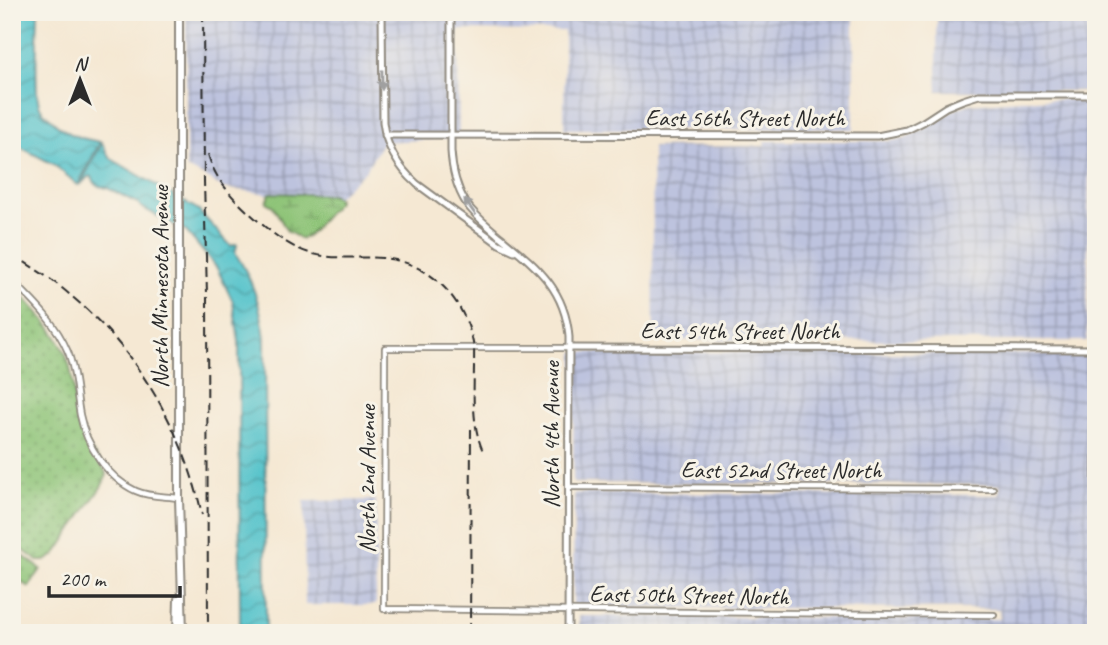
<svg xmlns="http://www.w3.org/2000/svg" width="1108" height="645" viewBox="0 0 1108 645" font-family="Caveat,sans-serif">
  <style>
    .industrial { fill: url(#industrial-grid) }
    .grass { fill: url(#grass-dots); stroke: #5c7750; stroke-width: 2 }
    .wetland { fill: url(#wetland-marsh); stroke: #5c7750; stroke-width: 2 }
    .water { fill: url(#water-waves); stroke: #40777b; stroke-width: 2 }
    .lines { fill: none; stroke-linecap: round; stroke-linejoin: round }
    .taxiway { stroke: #908a7f; stroke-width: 12 }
    .minor-casing { stroke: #908a7f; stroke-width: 8 }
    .tertiary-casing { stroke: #908a7f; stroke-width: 9 }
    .secondary-casing { stroke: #908a7f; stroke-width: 10 }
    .primary-casing { stroke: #908a7f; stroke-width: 10 }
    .minor { stroke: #fff; stroke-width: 4.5 }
    .tertiary { stroke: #fff; stroke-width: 5 }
    .secondary { stroke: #fff; stroke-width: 6 }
    .primary { stroke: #fff; stroke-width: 7 }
    .rail { stroke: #2b2b2b; stroke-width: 2; stroke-dasharray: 10 5; stroke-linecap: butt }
    .oneway { fill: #a0a0a0 }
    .labels { text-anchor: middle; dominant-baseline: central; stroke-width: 6; stroke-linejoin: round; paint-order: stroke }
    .street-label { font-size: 24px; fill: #2b2b2b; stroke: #f7f3e8 }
  </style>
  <defs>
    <pattern id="industrial-grid" width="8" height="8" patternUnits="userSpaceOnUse" patternTransform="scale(1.75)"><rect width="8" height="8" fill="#bdc3de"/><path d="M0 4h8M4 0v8" fill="none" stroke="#9a9fb4"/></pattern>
    <pattern id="grass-dots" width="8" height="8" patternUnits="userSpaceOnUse" patternTransform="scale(1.75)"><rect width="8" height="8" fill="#8cc376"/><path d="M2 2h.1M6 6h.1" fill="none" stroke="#739f61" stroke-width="1.8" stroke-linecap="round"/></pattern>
    <pattern id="wetland-marsh" width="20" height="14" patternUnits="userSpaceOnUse" patternTransform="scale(1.75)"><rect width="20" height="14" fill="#8cc376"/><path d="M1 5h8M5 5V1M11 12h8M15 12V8" fill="none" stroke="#739f61"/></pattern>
    <pattern id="water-waves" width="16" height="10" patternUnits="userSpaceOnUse" patternTransform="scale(1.75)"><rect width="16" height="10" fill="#55c3cb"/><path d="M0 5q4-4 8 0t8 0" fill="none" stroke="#479fa5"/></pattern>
  </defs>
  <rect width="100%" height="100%" fill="#f7f3e8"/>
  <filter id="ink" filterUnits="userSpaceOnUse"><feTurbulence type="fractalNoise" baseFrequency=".0143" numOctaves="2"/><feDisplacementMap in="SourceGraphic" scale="14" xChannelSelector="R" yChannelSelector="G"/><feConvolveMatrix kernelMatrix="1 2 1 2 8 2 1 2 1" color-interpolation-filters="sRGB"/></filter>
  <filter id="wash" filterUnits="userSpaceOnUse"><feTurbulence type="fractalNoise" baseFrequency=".00686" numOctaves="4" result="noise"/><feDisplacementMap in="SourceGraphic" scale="28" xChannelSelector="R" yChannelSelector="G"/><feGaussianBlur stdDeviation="1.57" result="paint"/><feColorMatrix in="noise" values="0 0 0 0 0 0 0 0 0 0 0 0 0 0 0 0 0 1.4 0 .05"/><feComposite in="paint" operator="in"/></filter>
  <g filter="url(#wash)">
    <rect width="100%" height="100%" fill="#f5e8d3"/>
    <g class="industrial">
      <polygon points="186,12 854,12 854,129 564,129 564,31 458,30 459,138 383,142 365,171 337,197 333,195 272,193 269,194 222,188 211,180 186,168"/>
      <rect x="937" y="12" width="152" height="79"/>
      <polygon points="1090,99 1087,341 654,340 652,147 765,146 765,141 891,141 905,138 928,127 954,110 969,104 1023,100"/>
      <polygon points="574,352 1092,354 1091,633 579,633 579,616 1000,619 999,609 573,607 574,493 999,495 1000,485 573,483"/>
      <polygon points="376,500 376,605 305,605 304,501"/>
    </g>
    <g class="grass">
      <path d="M12 285C34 308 60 332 69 364 75 385 73 408 79 429 85 447 100 458 107 475L101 487 55 555 45 561H38L12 542V539L16 533 12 530Z"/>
      <polygon points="12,548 41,569 29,587 12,575"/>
    </g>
    <polygon class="wetland" points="270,193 333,195 338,199 336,204 308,236 301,239 287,231 273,206 266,202"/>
    <g class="water">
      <path d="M18 12H38C38 30 33 95 40 107 42 111 47 116 51 119 67 135 78 138 100 142L78 185 53 164 12 143V100L16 96 17 91Z"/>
      <path d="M102 143 108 155 113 160 197 209 231 246 236 244 237 245 235 253C253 279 261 307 265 338L266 633H240L239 341 233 302 217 268 186 231 141 207 138 203C126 199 108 185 97 186L91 176 88 177 80 185Z"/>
    </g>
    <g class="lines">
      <polyline class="taxiway" points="12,588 14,595 12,602"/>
    </g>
  </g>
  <g filter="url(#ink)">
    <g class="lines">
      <defs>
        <g id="minor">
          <path d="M12 280C34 302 56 323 68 352 76 372 76 394 80 415 86 445 107 478 136 491 149 497 165 496 179 498"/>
          <polyline points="569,348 385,348 384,609 994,615"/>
          <polyline points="569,487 993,489"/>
        </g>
        <g id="tertiary">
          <path d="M382 12 383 122C386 147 399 168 417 184L499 244 514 251"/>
          <path d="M451 12V151C452 169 456 187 466 203 475 216 486 224 497 234 533 264 565 286 569 337L568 633"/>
          <polyline points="385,135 877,136 907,130 923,122 946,107 963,100 979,95 1096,95"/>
          <polyline points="569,348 1096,349"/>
        </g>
        <g id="secondary">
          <polyline points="179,12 179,498 183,633"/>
          <polyline points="177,633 178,599"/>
        </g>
        <polyline id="primary" points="1095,633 1096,458"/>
      </defs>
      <use href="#minor" class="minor-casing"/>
      <use href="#tertiary" class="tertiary-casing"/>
      <use href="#secondary" class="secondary-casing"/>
      <use href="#primary" class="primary-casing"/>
      <use href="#minor" class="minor"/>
      <use href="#tertiary" class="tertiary"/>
      <use href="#secondary" class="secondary"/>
      <use href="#primary" class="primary"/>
      <g class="rail">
        <polyline points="203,12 204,181 207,294 208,633"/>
        <path d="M208 154C214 177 229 194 246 210 266 228 286 247 313 254 336 260 359 256 382 258 432 262 466 301 474 348 475 381 469 423 484 453"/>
        <path d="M12 254C32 267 52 279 69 294 136 349 184 430 202 515"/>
        <polyline points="470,633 471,429"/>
      </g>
    </g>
    <defs><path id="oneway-solid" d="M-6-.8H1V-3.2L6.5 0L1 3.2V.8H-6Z" transform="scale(1.75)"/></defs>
    <g class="oneway">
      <use href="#oneway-solid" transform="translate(382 80) rotate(90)"/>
      <use href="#oneway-solid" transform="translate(470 207) rotate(-126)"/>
    </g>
  </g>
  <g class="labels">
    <g class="street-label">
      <text x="745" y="118">East 56th Street North</text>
      <text transform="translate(160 287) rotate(-90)">North Minnesota Avenue</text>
      <text x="740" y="331">East 54th Street North</text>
      <text transform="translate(551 435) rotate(-90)">North 4th Avenue</text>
      <text x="781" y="470">East 52nd Street North</text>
      <text transform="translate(367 479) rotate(-90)">North 2nd Avenue</text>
      <text transform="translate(689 595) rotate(1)">East 50th Street North</text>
    </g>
  </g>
  <rect width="1108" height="645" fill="none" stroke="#f7f3e8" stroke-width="42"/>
  <g transform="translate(80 80)" stroke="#f7f3e8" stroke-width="5" paint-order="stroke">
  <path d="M0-5L12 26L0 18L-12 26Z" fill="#2b2b2b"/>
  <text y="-10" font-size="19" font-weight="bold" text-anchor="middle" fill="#2b2b2b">N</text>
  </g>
  <path d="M49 586v10h131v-10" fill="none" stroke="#2b2b2b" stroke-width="3.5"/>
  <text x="60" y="586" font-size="21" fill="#2b2b2b" stroke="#f7f3e8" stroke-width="5" paint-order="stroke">200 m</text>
</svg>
